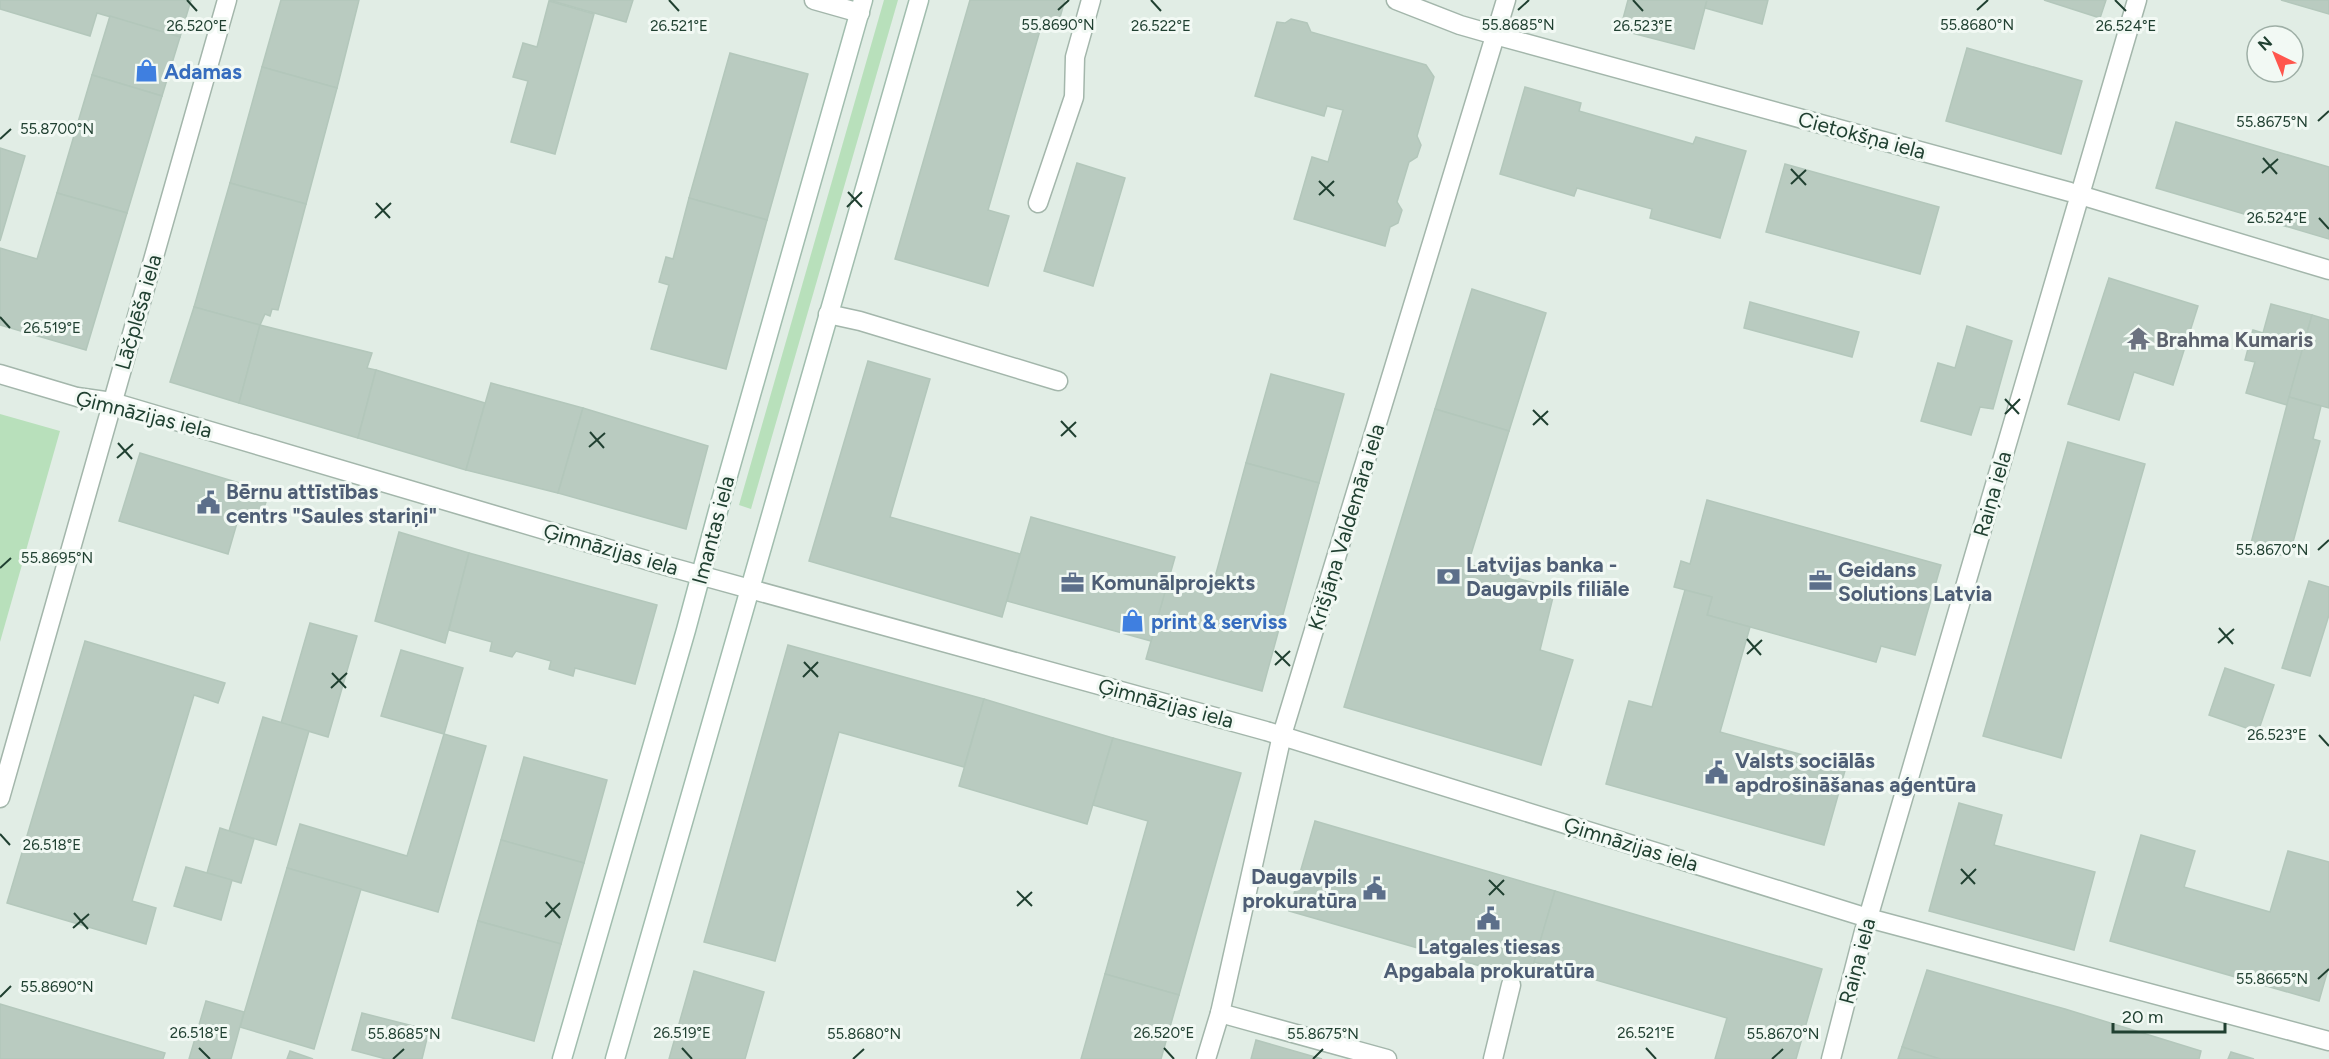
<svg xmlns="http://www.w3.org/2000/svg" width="2329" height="1059" viewBox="0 0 2329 1059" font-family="Figtree,sans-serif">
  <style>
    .green { fill: #b8e0bb }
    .building { fill: #b9cbc0; stroke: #b3c7bb; stroke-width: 1.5 }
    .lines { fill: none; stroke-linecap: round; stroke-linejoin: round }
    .street-casing { stroke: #a3b6ab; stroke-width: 21 }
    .secondary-casing { stroke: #a1bdae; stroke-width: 21 }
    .street { stroke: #fff; stroke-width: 18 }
    .secondary { stroke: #fff; stroke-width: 18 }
    .ticks { fill: none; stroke: #204031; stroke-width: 2 }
    .labels { text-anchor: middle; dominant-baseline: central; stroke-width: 6; stroke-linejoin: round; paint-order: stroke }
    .shop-label { font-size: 21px; font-weight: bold; fill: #366cbe; stroke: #f2f9f4; text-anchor: start }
    .street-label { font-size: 21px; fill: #204031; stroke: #f2f9f4 }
    .worship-label { font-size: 21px; font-weight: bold; fill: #5b616d; stroke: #f2f9f4; text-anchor: start }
    .service-label { font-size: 21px; font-weight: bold; fill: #4e5e75; stroke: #f2f9f4; text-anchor: start }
    .ticks-label { font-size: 15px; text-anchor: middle; fill: #204031; stroke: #f2f9f4; stroke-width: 6; stroke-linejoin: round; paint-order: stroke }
  </style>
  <rect width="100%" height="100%" fill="#e1ede5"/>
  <g class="green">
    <polygon points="884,0 898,0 751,509 739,505"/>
    <polygon points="0,414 60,431 0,642"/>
  </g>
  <g class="building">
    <polygon points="0,0 191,0 180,37 97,13 90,36 0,9"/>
    <polygon points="281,0 359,0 337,88 262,67"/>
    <polygon points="549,0 633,0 626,22"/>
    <polygon points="970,0 1065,0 1056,31 1041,27 988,210 1009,216 988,286 895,259"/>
    <polygon points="1628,0 1707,0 1694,49 1620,30"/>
    <polygon points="1707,0 1768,0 1762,24 1705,8"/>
    <polygon points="2044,0 2106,0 2100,18"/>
    <polygon points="2281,0 2329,0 2329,14"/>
    <polygon points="549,1 594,14 555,154 511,142 528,81 513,77 523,43 537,47"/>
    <polygon points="110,16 180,37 162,96 92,75"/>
    <polygon points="1291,19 1307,23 1311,32 1426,65 1434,77 1417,136 1421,145 1417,157 1409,162 1397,202 1402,210 1398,223 1390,227 1385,246 1294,219 1312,157 1328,162 1343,110 1327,106 1324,116 1255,96 1277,22 1285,23"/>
    <polygon points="1967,48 2082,81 2061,154 1946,121"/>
    <polygon points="730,53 808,74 767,220 689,198"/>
    <polygon points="262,67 337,88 306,204 230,183"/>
    <polygon points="92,75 162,96 127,213 57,193"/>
    <polygon points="1525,87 1581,103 1579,111 1693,144 1696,137 1746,151 1720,238 1650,218 1652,209 1577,188 1574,196 1500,174"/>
    <polygon points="2176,122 2329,167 2329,239 2156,188"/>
    <polygon points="0,148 25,156 0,241"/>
    <polygon points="1077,163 1125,178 1093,286 1044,271"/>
    <polygon points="1785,164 1939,207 1920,274 1766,232"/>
    <polygon points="230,183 306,204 278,310 272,309 270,316 265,314 260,325 194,307"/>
    <polygon points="57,193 127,213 86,350 0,325 0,248 37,259"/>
    <polygon points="689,198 767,220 726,369 651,349 669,285 659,282 666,257 673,259"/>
    <polygon points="2109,278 2198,306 2173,385 2134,372 2119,420 2068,404"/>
    <polygon points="1472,289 1546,313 1509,431 1435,409"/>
    <polygon points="1750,302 1859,332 1852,357 1744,328"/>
    <polygon points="2271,304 2312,315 2287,405 2246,393 2255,362 2245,360 2253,330 2263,333"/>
    <polygon points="194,307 260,325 239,403 170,382"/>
    <polygon points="2312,315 2329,320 2329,408 2289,397"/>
    <polygon points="260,325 372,353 367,368 376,370 358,438 239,403"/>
    <polygon points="1967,326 2012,341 1993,409 1980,407 1971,435 1921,421 1938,363 1955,368"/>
    <polygon points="868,361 930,379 890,517 1020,554 1002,617 809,561"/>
    <polygon points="376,370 485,403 466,470 358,438"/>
    <polygon points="1271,374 1344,394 1319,483 1246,463"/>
    <polygon points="491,383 583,408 558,493 466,470"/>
    <polygon points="2289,397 2321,406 2313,439 2320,441 2289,557 2250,547"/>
    <polygon points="583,408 708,446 686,529 558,493"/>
    <polygon points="1435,409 1509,431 1468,564 1555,589 1540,650 1573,660 1541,765 1344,707"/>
    <polygon points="2068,442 2145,464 2061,758 1983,736"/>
    <polygon points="140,453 269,492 262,515 241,509 228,554 119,521"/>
    <polygon points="1246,463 1319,483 1262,691 1146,659 1168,581 1211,592"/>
    <polygon points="1707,500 1941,565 1915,655 1881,646 1876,662 1707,615 1712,597 1674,587 1681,561 1690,564"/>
    <polygon points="1031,517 1175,557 1151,641 1007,601"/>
    <polygon points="399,532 469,553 445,643 375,621"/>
    <polygon points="469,553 657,605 635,684 575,668 573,676 549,669 551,661 516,651 512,657 490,651 492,642 449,630"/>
    <polygon points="2309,581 2329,587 2329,615 2310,676 2282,668"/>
    <polygon points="1685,590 1712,597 1707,615 1750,627 1720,732 1846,767 1824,845 1606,784 1629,701 1652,707"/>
    <polygon points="310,623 357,636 328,737 281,723"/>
    <polygon points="85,641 225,683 218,703 194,695 132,901 156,908 146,944 7,903"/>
    <polygon points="788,645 984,699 964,767 839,732 775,961 704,942"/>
    <polygon points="401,650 463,668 444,734 381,716"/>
    <polygon points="2225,668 2274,685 2258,732 2209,715"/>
    <polygon points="984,699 1113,738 1087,824 959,786"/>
    <polygon points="263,717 309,731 276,845 229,831"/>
    <polygon points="444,734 486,746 438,912 287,868 300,824 407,856"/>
    <polygon points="1113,738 1241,773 1179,995 1105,974 1148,821 1093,805"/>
    <polygon points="524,757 607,780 584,863 501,840"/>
    <polygon points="1959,803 2002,815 1994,845 2095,872 2074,950 1929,911"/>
    <polygon points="1315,821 1555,891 1529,980 1289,911"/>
    <polygon points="220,828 254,839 241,883 207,873"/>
    <polygon points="2141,835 2195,851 2184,887 2270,912 2288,851 2329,862 2329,966 2319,1001 2110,941"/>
    <polygon points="501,840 584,863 561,944 478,921"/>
    <polygon points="186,867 232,880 221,920 174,906"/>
    <polygon points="287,868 361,889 314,1049 240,1027"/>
    <polygon points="1555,891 1822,969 1796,1059 1715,1059 1727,1018 1534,962"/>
    <polygon points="478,921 561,944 534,1041 452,1018"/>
    <polygon points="1927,970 2065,1009 2201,1051 2199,1059 1940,1059 1902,1047"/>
    <polygon points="694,971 764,992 745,1059 669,1059"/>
    <polygon points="1105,974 1179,995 1161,1059 1081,1059"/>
    <polygon points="206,1001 244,1012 231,1059 189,1059"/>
    <polygon points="0,1004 165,1053 163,1059 0,1059"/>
    <polygon points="362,1013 429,1030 422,1059 386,1059 352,1050"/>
    <polygon points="1256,1040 1322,1059 1251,1059"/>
    <polygon points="1902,1047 1940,1059 1898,1059"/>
    <polygon points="290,1051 313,1059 287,1059"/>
    <polygon points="2231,1052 2254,1059 2228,1059"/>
  </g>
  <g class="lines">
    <defs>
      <g id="street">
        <polyline points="814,0 860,13"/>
        <polyline points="1396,0 1460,25 1495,35 2070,192 2329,270"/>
        <polyline points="1038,203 1074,97 1075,57 1091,0"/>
        <polyline points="828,314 860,321 1058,381"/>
        <polyline points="0,374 77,397 112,402 663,565 1266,731 1868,918 2329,1041"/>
        <polyline points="0,798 227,0"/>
        <polyline points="1220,1013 1387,1059"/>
        <polyline points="1206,1059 1220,1013 1282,735 1506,0"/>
        <polyline points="1493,1059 1511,985"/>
        <polyline points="1831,1059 1863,935 2137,0"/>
      </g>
      <g id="secondary">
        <polyline points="562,1059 686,630 718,511 863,0"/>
        <polyline points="615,1059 919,0"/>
      </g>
    </defs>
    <use href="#street" class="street-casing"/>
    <use href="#secondary" class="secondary-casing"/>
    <use href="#street" class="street"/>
    <use href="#secondary" class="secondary"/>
  </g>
  <path class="ticks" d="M187 0 197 11M669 0 679 11M1151 0 1161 11M1633 0 1643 11M2115 0 2126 11M1058 10 1069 0M1518 10 1529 0M1977 10 1988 0M2318 121 2329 111M0 139 11 129M2263 158 2277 174M1791 169 1806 185M2262 173 2278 159M1319 181 1334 196M1791 184 1806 170M848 192 862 207M1319 195 1334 181M376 203 390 218M847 207 862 192M375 218 391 203M2319 218 2329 229M0 317 10 328M2005 399 2019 414M1533 410 1548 425M2005 414 2020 399M1061 421 1076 437M1533 425 1548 411M590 432 604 448M1061 436 1076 422M118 443 132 459M589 447 605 433M117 458 133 444M2318 550 2329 540M0 568 11 558M2219 628 2233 644M1747 639 1761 655M2218 643 2234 629M1275 651 1290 666M1747 654 1762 640M804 662 818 677M1275 665 1290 651M332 673 346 688M803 677 818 662M331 688 347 673M2319 735 2329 746M0 834 10 845M1961 869 1975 884M1489 880 1504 895M1961 884 1976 869M1017 891 1032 906M1489 895 1504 880M546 902 560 918M1017 906 1032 892M74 913 88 929M545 917 560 903M73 928 89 914M2318 979 2329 969M0 997 11 986M199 1048 210 1059M682 1048 692 1059M1164 1048 1174 1059M1646 1048 1656 1059M393 1059 404 1049M853 1059 864 1049M1313 1059 1323 1049M1772 1059 1783 1049"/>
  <defs>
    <symbol id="shop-bare" viewBox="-9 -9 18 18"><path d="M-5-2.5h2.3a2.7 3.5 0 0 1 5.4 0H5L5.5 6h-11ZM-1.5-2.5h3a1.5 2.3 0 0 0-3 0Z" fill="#3f7fe0" stroke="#f2f9f4" stroke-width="2.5" paint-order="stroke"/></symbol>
    <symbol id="temple-bare" viewBox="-9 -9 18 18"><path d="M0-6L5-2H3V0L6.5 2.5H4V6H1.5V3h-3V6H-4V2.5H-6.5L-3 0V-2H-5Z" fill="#6b7280" stroke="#f2f9f4" stroke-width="2.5" paint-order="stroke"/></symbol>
    <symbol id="civic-bare" viewBox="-9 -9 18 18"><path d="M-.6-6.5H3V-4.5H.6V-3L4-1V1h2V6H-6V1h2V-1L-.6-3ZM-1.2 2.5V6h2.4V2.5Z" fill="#5c6f8a" stroke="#f2f9f4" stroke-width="2.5" paint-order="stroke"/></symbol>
    <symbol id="bank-bare" viewBox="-9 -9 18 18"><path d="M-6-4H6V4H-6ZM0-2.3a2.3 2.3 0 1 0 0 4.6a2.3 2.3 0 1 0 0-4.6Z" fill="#5c6f8a" stroke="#f2f9f4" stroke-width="2.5" paint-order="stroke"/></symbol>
    <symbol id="office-bare" viewBox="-9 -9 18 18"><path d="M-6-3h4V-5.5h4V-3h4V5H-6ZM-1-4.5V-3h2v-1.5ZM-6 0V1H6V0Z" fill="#5c6f8a" stroke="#f2f9f4" stroke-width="2.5" paint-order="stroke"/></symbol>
  </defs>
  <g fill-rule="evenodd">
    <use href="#shop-bare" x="130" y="54" width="33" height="33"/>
    <use href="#temple-bare" x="2122" y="322" width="33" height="33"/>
    <use href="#civic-bare" x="192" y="486" width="33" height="33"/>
    <use href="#bank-bare" x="1432" y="560" width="33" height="33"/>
    <use href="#office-bare" x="1804" y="564" width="33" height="33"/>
    <use href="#office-bare" x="1056" y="566" width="33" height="33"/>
    <use href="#shop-bare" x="1116" y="604" width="33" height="33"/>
    <use href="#civic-bare" x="1700" y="756" width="33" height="33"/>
    <use href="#civic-bare" x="1358" y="872" width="33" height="33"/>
    <use href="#civic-bare" x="1472" y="902" width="33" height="33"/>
  </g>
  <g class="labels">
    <g class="shop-label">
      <text x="164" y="71">Adamas</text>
      <text x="1151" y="621">print &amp; serviss</text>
    </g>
    <g class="street-label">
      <text transform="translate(1862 135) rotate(15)">Cietokšņa iela</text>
      <text transform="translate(138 312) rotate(-74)">Lāčplēša iela</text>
      <text transform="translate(144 414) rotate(14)">Ģimnāzijas iela</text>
      <text transform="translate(1992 494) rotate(-74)">Raiņa iela</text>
      <text transform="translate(1346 527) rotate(-73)">Krišjāņa Valdemāra iela</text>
      <text transform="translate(713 530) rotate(-75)">Imantas iela</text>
      <text transform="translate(611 549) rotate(16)">Ģimnāzijas iela</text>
      <text transform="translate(1166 703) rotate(15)">Ģimnāzijas iela</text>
      <text transform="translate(1631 844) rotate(17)">Ģimnāzijas iela</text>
      <text transform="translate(1857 961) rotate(-75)">Raiņa iela</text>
    </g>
    <g class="worship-label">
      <text x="2156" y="339">Brahma Kumaris</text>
    </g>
    <g class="service-label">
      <text x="226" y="491">Bērnu attīstības<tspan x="226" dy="24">centrs "Saules stariņi"</tspan></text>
      <text x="1466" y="564">Latvijas banka -<tspan x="1466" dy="24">Daugavpils filiāle</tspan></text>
      <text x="1838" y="569">Geidans<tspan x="1838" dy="24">Solutions Latvia</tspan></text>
      <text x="1091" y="582">Komunālprojekts</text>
      <text x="1735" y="760">Valsts sociālās<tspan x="1735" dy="24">apdrošināšanas aģentūra</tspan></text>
      <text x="1357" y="876" text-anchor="end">Daugavpils<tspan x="1357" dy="24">prokuratūra</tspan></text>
      <text x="1489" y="946" text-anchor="middle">Latgales tiesas<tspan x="1489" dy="24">Apgabala prokuratūra</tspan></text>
    </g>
  </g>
  <g class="ticks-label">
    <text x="1518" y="30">55.8685°N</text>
    <text x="1977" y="30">55.8680°N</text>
    <text x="1058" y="30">55.8690°N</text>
    <text x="197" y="31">26.520°E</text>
    <text x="679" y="31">26.521°E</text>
    <text x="1161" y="31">26.522°E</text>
    <text x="1643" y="31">26.523°E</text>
    <text x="2126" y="31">26.524°E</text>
    <text x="2272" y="127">55.8675°N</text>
    <text x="57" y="134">55.8700°N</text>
    <text x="2277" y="223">26.524°E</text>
    <text x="52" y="333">26.519°E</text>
    <text x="2272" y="555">55.8670°N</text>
    <text x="57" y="563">55.8695°N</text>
    <text x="2277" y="740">26.523°E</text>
    <text x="52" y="850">26.518°E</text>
    <text x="2272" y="984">55.8665°N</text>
    <text x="57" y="992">55.8690°N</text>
    <text x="199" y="1038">26.518°E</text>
    <text x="682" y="1038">26.519°E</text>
    <text x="1164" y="1038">26.520°E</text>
    <text x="1646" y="1038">26.521°E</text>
    <text x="404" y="1039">55.8685°N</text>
    <text x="864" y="1039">55.8680°N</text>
    <text x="1323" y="1039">55.8675°N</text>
    <text x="1783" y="1039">55.8670°N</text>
  </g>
  <g transform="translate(2275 54) rotate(317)"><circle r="28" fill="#f2f9f4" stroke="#9eafa6" stroke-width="1.5"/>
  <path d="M0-4.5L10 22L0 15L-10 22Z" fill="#ff564d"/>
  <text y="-9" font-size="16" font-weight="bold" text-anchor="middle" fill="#204031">N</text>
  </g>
  <path d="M2113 1023v9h112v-9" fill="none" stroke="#204031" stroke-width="3"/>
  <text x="2122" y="1023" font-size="18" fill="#204031" stroke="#f2f9f4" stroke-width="4.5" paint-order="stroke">20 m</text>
</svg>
